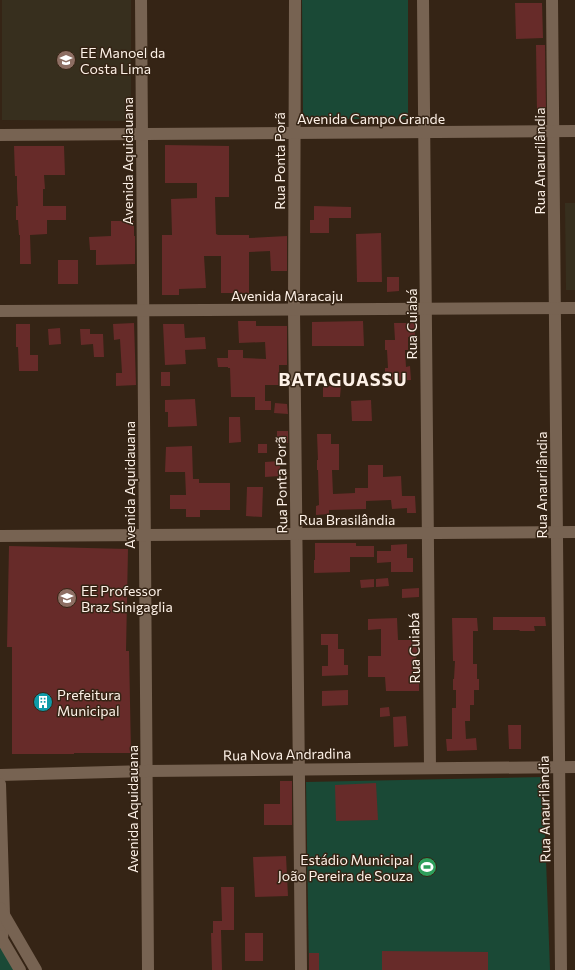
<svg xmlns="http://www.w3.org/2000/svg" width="575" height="970" viewBox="0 0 575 970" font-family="Commissioner,sans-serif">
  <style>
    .education { fill: #372f1e }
    .green { fill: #1a4936 }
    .building { fill: #672b29 }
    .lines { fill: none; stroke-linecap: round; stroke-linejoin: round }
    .street { stroke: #776352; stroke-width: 12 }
    .secondary { stroke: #776352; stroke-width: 12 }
    .labels { text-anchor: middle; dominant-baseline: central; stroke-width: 3; stroke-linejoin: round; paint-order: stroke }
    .poi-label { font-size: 14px; fill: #fdf1e7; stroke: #352415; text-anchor: start }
    .street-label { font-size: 14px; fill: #fdf1e7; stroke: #352415 }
    .district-label { font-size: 18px; font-weight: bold; letter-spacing: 1px; fill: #fdf1e7; stroke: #352415 }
  </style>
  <rect width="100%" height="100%" fill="#352415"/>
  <g class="education">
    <polygon points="2,0 131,0 131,121 2,120"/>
    <polygon points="565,203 575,203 575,290 566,290"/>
  </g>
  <g class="green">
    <polygon points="302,0 408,0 408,119 303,119"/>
    <polygon points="543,777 550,970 309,970 306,782"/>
    <polygon points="0,943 17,970 0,970"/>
  </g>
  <g class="building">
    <polygon points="515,3 542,3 543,38 516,39"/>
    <polygon points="536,45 545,45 546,112 537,112"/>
    <polygon points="165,145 229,146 229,197 215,197 216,234 218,235 249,235 249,238 287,236 287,271 271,271 270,251 249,252 249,293 221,293 221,256 204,256 206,288 179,289 179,295 162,295 162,235 172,235 171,199 197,198 197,183 165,183"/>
    <polygon points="14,146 64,146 65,175 44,175 45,189 43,189 43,206 66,206 66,220 47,220 47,234 30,235 31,264 20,264 20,235 19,235 18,220 16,220 16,206 18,206 17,189 17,176 15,176"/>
    <polygon points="314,206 351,207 351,218 329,218 329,233 310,233 310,220 314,220"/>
    <polygon points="111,221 134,221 134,236 135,236 135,264 96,265 96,250 90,250 89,237 111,236"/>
    <polygon points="381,233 382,282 357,282 356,234"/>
    <rect x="58" y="260" width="20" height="24"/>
    <polygon points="387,277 399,277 399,291 387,292"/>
    <polygon points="238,321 256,321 256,326 287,326 287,365 279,365 279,385 265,385 265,401 271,401 271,410 255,410 255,397 231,397 230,368 228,368 228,367 218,367 217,358 228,358 228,350 243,350 243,358 266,359 265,342 239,343"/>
    <polygon points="363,321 364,346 312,346 312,322"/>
    <polygon points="134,323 136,385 116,386 116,373 122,373 120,339 114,340 113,324"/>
    <polygon points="394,323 415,323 415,337 408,337 408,350 405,350 406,367 410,366 411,380 385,381 385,368 388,368 387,350 385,350 385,340 395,340"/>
    <polygon points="16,324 30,324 30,355 38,355 38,371 19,371 18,347 16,347"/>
    <polygon points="163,324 184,324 185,338 205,337 206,349 185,350 186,364 165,365"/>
    <polygon points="60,328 61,344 49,345 48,329"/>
    <polygon points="80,329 90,329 90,334 103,334 104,357 94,357 93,344 81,345"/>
    <rect x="161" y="372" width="9" height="14"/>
    <polygon points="323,386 341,386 340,397 323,397"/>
    <polygon points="195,399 197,426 168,427 168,412 165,412 165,400"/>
    <polygon points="371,400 372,421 352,421 351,401"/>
    <polygon points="275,403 287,404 288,414 274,413"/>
    <polygon points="229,417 240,417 241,442 229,443"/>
    <polygon points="277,431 288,431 288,443 277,442"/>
    <polygon points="317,434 331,434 331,444 339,444 339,470 332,470 333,494 355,493 355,488 368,488 368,465 383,465 383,477 401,476 402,496 415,496 416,513 407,513 407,508 392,509 391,500 366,501 366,509 329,510 329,514 316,515 316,506 319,505 318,470 317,470 317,460 318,460"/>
    <rect x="258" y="444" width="9" height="9"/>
    <polygon points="192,446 193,479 199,479 199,483 230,483 230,510 200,510 200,517 186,517 186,509 170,509 170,495 186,495 185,472 165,472 166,447"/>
    <polygon points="280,461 280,476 265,477 265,462"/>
    <polygon points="247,487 263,487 262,517 246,516"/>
    <polygon points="315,543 356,543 356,546 374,546 374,557 350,557 350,572 314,573 314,560 315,560"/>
    <polygon points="407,544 407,558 413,558 413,572 391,572 391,562 377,563 377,551 391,551 391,545"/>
    <polygon points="9,546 128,549 126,651 129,651 131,753 74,753 74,754 12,754 12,647 7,647"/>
    <polygon points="388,578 389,586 376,587 376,579"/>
    <polygon points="374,579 374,587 361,588 360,580"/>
    <polygon points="419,588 419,597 402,598 402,589"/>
    <polygon points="493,617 545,617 546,626 534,626 535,631 520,631 519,630 493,630"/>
    <polygon points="397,618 398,640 419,640 419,653 416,653 417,676 419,676 419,691 386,691 385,677 368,677 368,656 381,656 381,629 368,630 368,619"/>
    <polygon points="452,618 477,618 478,631 473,631 473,664 477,664 477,679 479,679 479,690 474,690 474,705 470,705 470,721 465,721 466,739 476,738 477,750 447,751 446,739 452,739 452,708 456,708 456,690 453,690 453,679 454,679 455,661 453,661"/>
    <polygon points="321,634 338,634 338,649 344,649 344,665 348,665 348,675 322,676 322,666 328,666 328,645 321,645"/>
    <polygon points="348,690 348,705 322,706 322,691"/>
    <polygon points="389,707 390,716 380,717 380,708"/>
    <polygon points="406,716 408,746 394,747 393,717"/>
    <polygon points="508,725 521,725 521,749 509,749"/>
    <polygon points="280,781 292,781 292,825 264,825 264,804 280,804"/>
    <polygon points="376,783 378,820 336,821 335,785"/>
    <polygon points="286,856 288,896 255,897 253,857"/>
    <polygon points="221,887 234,887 234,930 221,930 222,970 212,970 211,933 213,933 213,921 222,921"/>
    <rect x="245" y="933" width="18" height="28"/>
    <polygon points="382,951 488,952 488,970 382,970"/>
    <rect x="309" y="953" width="10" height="17"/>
  </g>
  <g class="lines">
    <g class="street">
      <polyline points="141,0 148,970"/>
      <polyline points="295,0 294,310 301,970"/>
      <polyline points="423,0 430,768"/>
      <polyline points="552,0 561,970"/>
      <polyline points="0,135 575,131"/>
      <polyline points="0,311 575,308"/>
      <polyline points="0,536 575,532"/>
      <polyline points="0,775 147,771 575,767"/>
      <polyline points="0,784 4,915 2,939"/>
    </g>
    <g class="secondary">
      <polyline points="0,908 36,970"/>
      <polyline points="0,936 20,970"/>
    </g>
  </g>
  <defs>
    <symbol id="school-disc" viewBox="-11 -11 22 22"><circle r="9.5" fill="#8d6e63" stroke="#352415"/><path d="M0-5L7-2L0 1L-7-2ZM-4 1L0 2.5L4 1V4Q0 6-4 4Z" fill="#fff"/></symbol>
    <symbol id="building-disc" viewBox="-11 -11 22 22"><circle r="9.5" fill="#0f9aa8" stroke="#352415"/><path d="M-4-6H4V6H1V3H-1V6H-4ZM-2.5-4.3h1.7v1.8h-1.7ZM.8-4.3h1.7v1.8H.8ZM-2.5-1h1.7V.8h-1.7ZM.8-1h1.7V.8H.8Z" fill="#fff"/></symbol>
    <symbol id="stadium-disc" viewBox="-11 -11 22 22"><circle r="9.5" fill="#2e9e5b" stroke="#352415"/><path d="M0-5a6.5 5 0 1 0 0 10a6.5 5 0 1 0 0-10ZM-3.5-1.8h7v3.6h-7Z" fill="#fff"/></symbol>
  </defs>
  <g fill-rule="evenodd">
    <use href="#school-disc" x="55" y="49" width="22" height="22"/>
    <use href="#school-disc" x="56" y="587" width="22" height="22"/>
    <use href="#building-disc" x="32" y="691" width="22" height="22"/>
    <use href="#stadium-disc" x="416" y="856" width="22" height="22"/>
  </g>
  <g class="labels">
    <g class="poi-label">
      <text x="80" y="52">EE Manoel da<tspan x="80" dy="16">Costa Lima</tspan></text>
      <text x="81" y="590">EE Professor<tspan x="81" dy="16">Braz Sinigaglia</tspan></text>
      <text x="57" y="694">Prefeitura<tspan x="57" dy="16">Municipal</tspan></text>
      <text x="413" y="859" text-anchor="end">Estádio Municipal<tspan x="413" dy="16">João Pereira de Souza</tspan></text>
    </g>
    <g class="street-label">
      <text x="371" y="118">Avenida Campo Grande</text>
      <text transform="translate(127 161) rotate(-90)">Avenida Aquidauana</text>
      <text transform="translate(279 161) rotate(-90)">Rua Ponta Porã</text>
      <text transform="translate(539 161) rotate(-90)">Rua Anaurilândia</text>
      <text x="287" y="295">Avenida Maracaju</text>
      <text transform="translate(411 324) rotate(-90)">Rua Cuiabá</text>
      <text transform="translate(129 485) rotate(-90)">Avenida Aquidauana</text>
      <text transform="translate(281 485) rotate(-91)">Rua Ponta Porã</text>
      <text transform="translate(541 485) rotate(-90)">Rua Anaurilândia</text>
      <text x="347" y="519">Rua Brasilândia</text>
      <text transform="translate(414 648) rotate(-91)">Rua Cuiabá</text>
      <text transform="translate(287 754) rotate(-1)">Rua Nova Andradina</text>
      <text transform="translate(132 809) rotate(-90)">Avenida Aquidauana</text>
      <text transform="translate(544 809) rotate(-91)">Rua Anaurilândia</text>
    </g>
    <g class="district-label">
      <text x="343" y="379">BATAGUASSU</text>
    </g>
  </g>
</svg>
